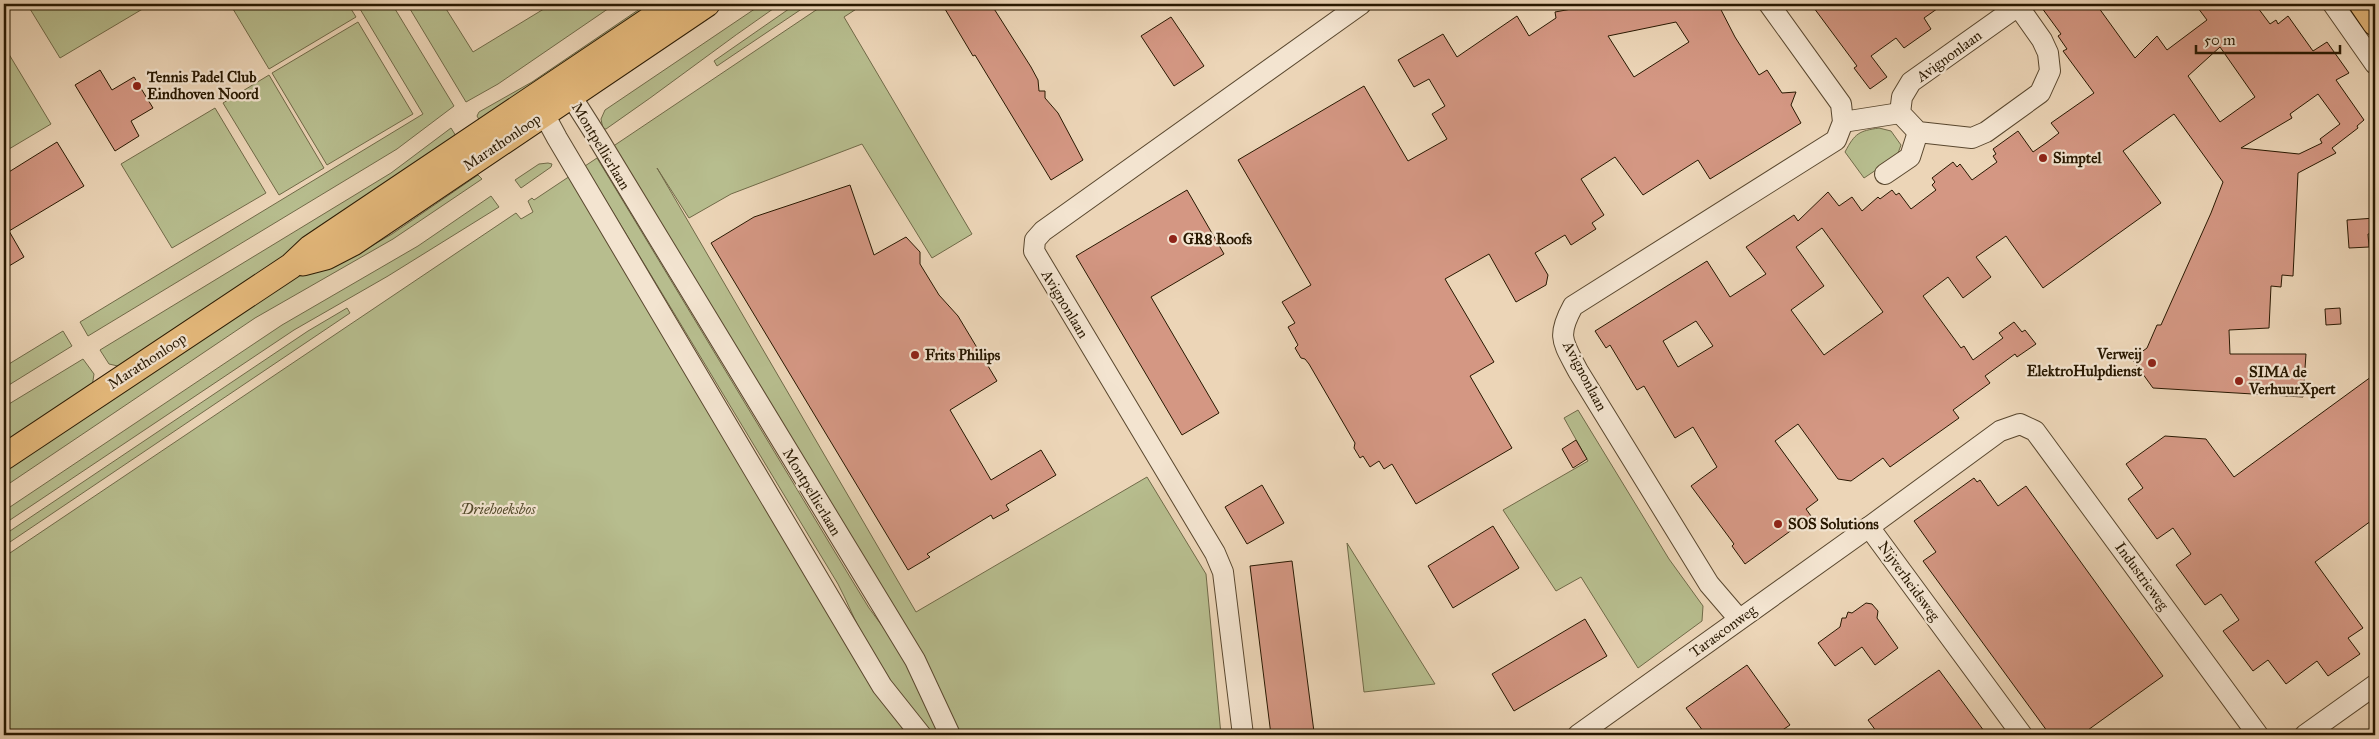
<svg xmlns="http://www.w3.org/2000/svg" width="2379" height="739" viewBox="0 0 2379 739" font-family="'IM FELL Great Primer',serif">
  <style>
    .green { fill: #b7bd8e; stroke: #706a48 }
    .building { fill: #d49783; stroke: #281801; fill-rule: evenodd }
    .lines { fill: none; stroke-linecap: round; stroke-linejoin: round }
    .minor-casing { stroke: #59472e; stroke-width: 22 }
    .major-casing { stroke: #281801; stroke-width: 27 }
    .minor { stroke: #f3e4d0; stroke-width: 20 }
    .major { stroke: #e6ba7c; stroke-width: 25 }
    .poi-dot { fill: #8f2418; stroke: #f3e4d0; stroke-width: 2 }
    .labels { text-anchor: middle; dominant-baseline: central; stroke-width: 4.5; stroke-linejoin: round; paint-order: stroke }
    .street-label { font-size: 15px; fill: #281801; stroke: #f3e4d0 }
    .poi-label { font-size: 15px; font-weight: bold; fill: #281801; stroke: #f3e4d0; text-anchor: start }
    .park-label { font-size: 15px; font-style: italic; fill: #534a2b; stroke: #f3e4d0 }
  </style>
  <rect width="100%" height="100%" fill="#ecd5b7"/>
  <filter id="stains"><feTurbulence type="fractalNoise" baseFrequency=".004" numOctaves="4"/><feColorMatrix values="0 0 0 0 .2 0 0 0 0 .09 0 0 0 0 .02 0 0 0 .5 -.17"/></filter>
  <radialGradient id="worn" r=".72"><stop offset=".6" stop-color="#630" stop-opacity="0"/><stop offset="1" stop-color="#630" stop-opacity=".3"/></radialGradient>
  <g class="green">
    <polygon points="27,4 151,4 60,58"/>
    <polygon points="230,4 348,4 356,17 269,69"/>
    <polygon points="357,4 392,4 454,106 397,149 88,336 80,322 423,114"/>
    <polygon points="407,4 443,4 473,52 552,4 615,4 498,84 466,102"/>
    <polygon points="647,4 660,4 482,125 477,116 479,112 532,82"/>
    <path d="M762 4H780C721 44 665 89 606 129H603L601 119 605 110Z"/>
    <polygon points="796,4 809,4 717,66 714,61"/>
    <polygon points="825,4 864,4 844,17 972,234 932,258 862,144 731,194 689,218 657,168 916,612 1147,477 1206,574 1221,735 957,735 612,147"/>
    <polygon points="358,22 413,114 327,165 272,73"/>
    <polygon points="4,46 51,124 4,152"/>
    <polygon points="269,75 324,168 279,195 223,103"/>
    <polygon points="215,108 266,193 172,248 121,164"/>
    <polygon points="451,128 459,141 122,367 109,364 100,350 391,173"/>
    <path d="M1879 128 1891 131 1901 145 1897 156 1864 178 1845 152C1855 133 1859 131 1879 128Z"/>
    <path d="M597 158 850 577 869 608 899 649 943 735H928C904 703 880 672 863 636 854 619 847 601 838 584L585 166Z"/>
    <polygon points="548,163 552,164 551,167 521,188 515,180 539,164"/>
    <polygon points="478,175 482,179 393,239 255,318 4,487 4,468 288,279 361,252 392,234"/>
    <polygon points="570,176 915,735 4,735 4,557 516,213 521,219 533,212 528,201 532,198 534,200"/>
    <polygon points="491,196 499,207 388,276 294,330 4,524 4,511 282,325 418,246"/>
    <polygon points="347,308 350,313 4,546 4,535 308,331"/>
    <polygon points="63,331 72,346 4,388 4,367"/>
    <polygon points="83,359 94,374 92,387 4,446 4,407"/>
    <polygon points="1578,410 1669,559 1703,606 1702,621 1638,668 1581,577 1556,591 1503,510 1588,461 1564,418"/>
    <polygon points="1347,543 1435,684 1364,692"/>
  </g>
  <g class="building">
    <polygon points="942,4 991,4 1031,67 1038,80 1039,91 1045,91 1045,98 1058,113 1083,160 1051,180 975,55 973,56"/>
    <path d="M1599 4H1718L1735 37 1759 75 1767 70 1782 93 1796 92 1791 105 1801 123 1710 179 1698 160 1643 195 1615 157 1581 179 1604 215 1592 223 1596 229 1571 245 1565 235 1535 253 1548 275 1546 285 1516 302 1489 254 1445 279 1494 362 1470 376 1512 448 1416 504 1392 464 1384 469 1379 461 1370 467 1363 456 1360 458 1354 448 1355 443 1309 364 1305 359 1301 358 1295 348 1298 345 1288 327 1295 323 1282 302 1311 285 1238 160 1364 86 1408 161 1447 139 1432 114 1445 106 1429 79 1414 87 1398 60 1443 34 1457 57 1517 16 1529 36 1556 18 1555 12ZM1676 22 1689 42 1634 77 1608 36Z"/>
    <polygon points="1811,4 1944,4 1924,18 1931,29 1904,48 1896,38 1871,56 1887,77 1870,89 1854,68 1857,66"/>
    <path d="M2039 4H2096L2135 58 2157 36 2167 50 2207 20 2195 4H2255L2270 24 2276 20 2278 24 2288 16 2313 51 2327 42 2349 73 2336 80 2364 120 2357 126 2358 128 2332 148 2336 153 2298 173 2293 276 2282 275 2281 287 2271 286 2269 328 2229 330 2230 354H2306L2303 397 2153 388 2132 359 2147 348 2157 325H2161L2211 213 2223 182 2174 114 2123 151 2161 203 2115 236 2043 288 2006 236 1976 257 1991 277 1963 298 1948 277 1923 296 1961 348 1964 346 1973 360 2003 338 1999 333 2014 322 2022 332 2025 330 2036 344 2017 357 2015 354 1985 376 1990 383 1953 410 1959 418 1890 467 1883 458 1851 481 1838 479 1798 424 1775 441 1818 500 1806 509 1811 516 1745 564 1732 546 1734 544 1691 486 1717 467 1693 427 1675 438 1644 386 1637 390 1610 345 1606 348 1595 331 1707 261 1730 297 1766 274 1746 247 1794 215 1798 221 1828 192 1839 206 1852 197 1862 211 1878 197 1880 199 1892 190 1896 195 1899 193 1911 209 1936 190 1932 185 1935 182 1932 178 1953 162 1957 167 1960 164 1972 180 1997 162 1993 156 1996 154 1993 149 2018 131 2033 152 2046 143 2059 133 2051 123 2094 93 2063 51 2067 49 2058 36 2061 34ZM2220 47 2255 97 2220 122 2188 76ZM2318 94 2340 124 2320 139 2322 143 2299 154 2241 148 2292 118 2290 114ZM1822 228 1883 312 1824 355 1791 310 1824 286 1796 247ZM1696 321 1713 346 1678 367 1663 341Z"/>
    <polygon points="1171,17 1204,66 1174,86 1141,36"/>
    <polygon points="100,70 112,90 134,77 153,108 131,121 139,136 115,151 75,85"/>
    <polygon points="57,142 84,186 9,231 24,257 4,269 4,175"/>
    <polygon points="850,185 874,255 906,237 920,252 920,264 939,295 958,316 997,381 950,410 991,480 1041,450 1056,475 1006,505 1009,510 993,519 991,515 927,554 930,557 908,570 711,243 754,217"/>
    <polygon points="1187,190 1224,254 1151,297 1219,413 1182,435 1076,256"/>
    <polygon points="2375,218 2375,233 2368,234 2369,247 2349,248 2347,220"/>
    <polygon points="2340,308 2341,324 2326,325 2325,309"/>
    <polygon points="2375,374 2375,518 2315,562 2363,628 2348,638 2360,654 2328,676 2317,661 2286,684 2268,660 2253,671 2223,631 2239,620 2221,594 2205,605 2176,565 2191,554 2173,528 2157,539 2128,499 2143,488 2126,464 2165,436 2206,439 2234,477"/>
    <polygon points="1576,440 1587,459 1573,468 1562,449"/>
    <polygon points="1974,478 1977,482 1980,480 1998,506 2026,486 2163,676 2081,735 2050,735 1923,561 1936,552 1914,521"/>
    <polygon points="1262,485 1284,523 1247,544 1225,507"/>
    <polygon points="1493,526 1519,568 1453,608 1428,566"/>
    <polygon points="1292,561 1314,732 1271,735 1250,566"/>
    <polygon points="1866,603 1872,604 1878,611 1877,618 1898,648 1875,665 1862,647 1835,666 1818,643 1840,627 1842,618 1846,618 1848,612 1852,613"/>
    <polygon points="1585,619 1607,656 1514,711 1492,674"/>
    <polygon points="1747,665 1790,725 1775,735 1706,735 1686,708"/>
    <polygon points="1939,670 1987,735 1879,735 1868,720"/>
  </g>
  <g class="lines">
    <defs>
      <g id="minor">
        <polyline points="2333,4 2375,64"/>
        <polygon points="2018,6 2042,40 2048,53 2050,71 2040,93 1986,132 1972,138 1918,132 1900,113 1902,97 1911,82"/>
        <polyline points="1843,122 1900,113"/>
        <polyline points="1885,174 1910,157 1918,132"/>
        <path d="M1739 619 1709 584 1578 371C1563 342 1556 337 1573 306L1836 140 1843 122 1841 104 1769 4"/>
        <polyline points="921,735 882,686 557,138 544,114 549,88 571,96 599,140 915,660 950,735"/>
        <polyline points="1243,735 1223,572 1215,553 1034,251 1035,240 1043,231 1361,4"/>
        <polyline points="1578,735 1869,527"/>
        <polyline points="2022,735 1869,527 2000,431 2020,424 2035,431 2258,735"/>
        <polyline points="2305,735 2375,685"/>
      </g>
      <g id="major">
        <polyline points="2362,4 2375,23"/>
        <polyline points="303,263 326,257 353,243 707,4"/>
        <polyline points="4,457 291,266 310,248 673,4"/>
      </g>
    </defs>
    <use href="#minor" class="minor-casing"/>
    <use href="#major" class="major-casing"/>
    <use href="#minor" class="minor"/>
    <use href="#major" class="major"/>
  </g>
  <g class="poi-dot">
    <circle cx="137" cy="86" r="5"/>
    <circle cx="2043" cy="158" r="5"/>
    <circle cx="1173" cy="239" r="5"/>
    <circle cx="915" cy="355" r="5"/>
    <circle cx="2152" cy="363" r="5"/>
    <circle cx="2239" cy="381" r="5"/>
    <circle cx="1778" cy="524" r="5"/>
  </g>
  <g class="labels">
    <g class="street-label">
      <text transform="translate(1949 56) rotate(-36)">Avignonlaan</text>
      <text transform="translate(502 142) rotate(-34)">Marathonloop</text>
      <text transform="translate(601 146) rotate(59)">Montpellierlaan</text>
      <text transform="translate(1065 304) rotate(59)">Avignonlaan</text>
      <text transform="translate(147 361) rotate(-33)">Marathonloop</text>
      <text transform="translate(1585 376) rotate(62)">Avignonlaan</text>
      <text transform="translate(812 492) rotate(59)">Montpellierlaan</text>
      <text transform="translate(2142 576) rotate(54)">Industrieweg</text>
      <text transform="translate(1909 581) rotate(54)">Nijverheidsweg</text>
      <text transform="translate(1723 631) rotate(-36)">Tarasconweg</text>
    </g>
    <g class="poi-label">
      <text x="147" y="77">Tennis Padel Club<tspan x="147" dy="17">Eindhoven Noord</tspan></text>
      <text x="2053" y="158">Simptel</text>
      <text x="1183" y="239">GR8 Roofs</text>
      <text x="2142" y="354" text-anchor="end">Verweij<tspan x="2142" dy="17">ElektroHulpdienst</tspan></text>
      <text x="925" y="355">Frits Philips</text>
      <text x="2249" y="372">SIMA de<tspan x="2249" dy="17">VerhuurXpert</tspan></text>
      <text x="1788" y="524">SOS Solutions</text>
    </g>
    <g class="park-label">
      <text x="498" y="509">Driehoeksbos</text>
    </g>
  </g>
  <rect width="2379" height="739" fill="none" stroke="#ecd5b7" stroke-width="20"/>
  <rect x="5" y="5" width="2369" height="729" fill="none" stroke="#281801" stroke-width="2.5"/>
  <rect x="10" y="10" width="2359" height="719" fill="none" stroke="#281801"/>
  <path d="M2196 45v8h144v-8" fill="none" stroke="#281801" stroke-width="2.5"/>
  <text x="2204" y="45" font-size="15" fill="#281801" stroke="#f3e4d0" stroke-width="4" paint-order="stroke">50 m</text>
  <rect width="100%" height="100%" filter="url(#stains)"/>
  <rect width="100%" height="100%" fill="url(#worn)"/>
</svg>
